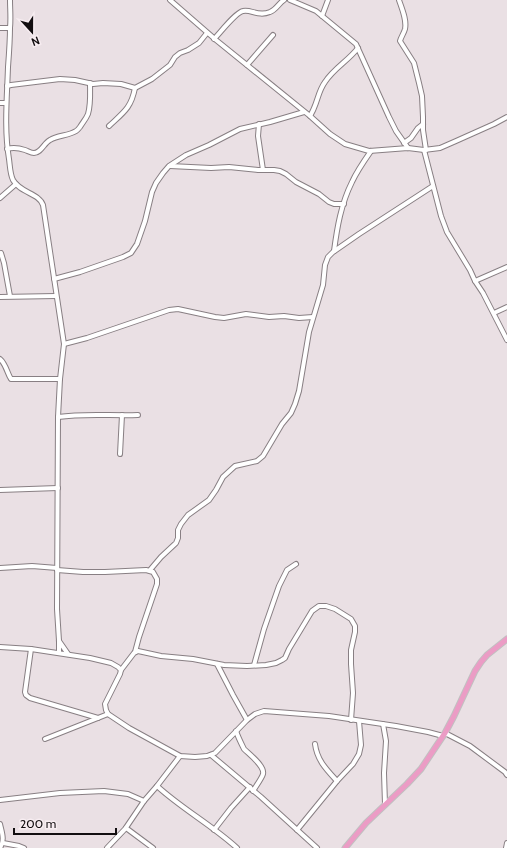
<svg xmlns="http://www.w3.org/2000/svg" width="507" height="848" viewBox="0 0 507 848" font-family="Cabin,sans-serif">
  <style>
    .lines { fill: none; stroke-linecap: round; stroke-linejoin: round }
    .minor-casing { stroke: #887f83; stroke-width: 6 }
    .major-casing { stroke: #c1c0c1; stroke-width: 7 }
    .minor { stroke: #fff; stroke-width: 4 }
    .major { stroke: #eb9cc5; stroke-width: 5 }
  </style>
  <rect width="100%" height="100%" fill="#eae0e4"/>
  <g class="lines">
    <defs>
      <g id="minor">
        <path d="M10 0C10 9 11 18 10 28 10 41 9 54 8 67 7 98 4 129 9 159 10 166 10 174 13 180 20 193 39 193 43 205L64 344 60 379 58 417 57 609 59 641V653"/>
        <polyline points="170,0 216,40 310,116 330,134 345,144 369,151 408,148 424,150 440,148 456,141 494,124 507,117"/>
        <polyline points="290,0 316,11 356,44 389,117 396,131 408,148"/>
        <path d="M399 0C402 9 407 20 405 29 404 33 401 37 400 41L414 63 419 83 422 96 423 117V130L426 150"/>
        <polyline points="322,16 328,0"/>
        <polyline points="0,28 10,28"/>
        <path d="M214 39C220 33 236 12 243 11 251 9 258 17 270 12 276 10 279 3 284 0"/>
        <polyline points="247,65 273,35"/>
        <polyline points="7,86 11,85 60,79 75,80 93,84 103,83 121,84 135,88 152,79 170,65 175,57 180,53 188,50 199,43 207,33"/>
        <polyline points="0,103 6,103"/>
        <path d="M310 116C311 114 313 111 314 108 318 99 319 90 325 82 334 68 348 61 358 48"/>
        <polyline points="259,124 258,136 263,170"/>
        <path d="M109 126C124 112 131 108 135 88"/>
        <polyline points="404,143 411,138 418,128 423,124"/>
        <path d="M7 149C14 147 19 148 25 150 28 151 31 153 34 153 41 153 44 143 50 140 58 135 68 136 76 131 79 129 78 129 80 127 83 122 86 119 88 114 91 104 90 93 90 83"/>
        <polyline points="424,150 441,216 447,232 470,270 475,281 483,293 507,340"/>
        <polyline points="170,166 211,168 229,167 258,170 274,170 280,171 286,174 296,182 319,194 329,202 334,204 344,204"/>
        <polyline points="0,198 16,184"/>
        <path d="M334 251C337 228 341 204 352 182 357 171 364 161 371 151"/>
        <polyline points="1,253 4,263 10,296"/>
        <polyline points="54,279 80,272 123,257 131,253 137,244 145,221 152,192 156,183 163,173 169,166 186,155 209,145 240,129 270,122 304,112"/>
        <polyline points="475,281 507,267"/>
        <polyline points="0,297 56,296"/>
        <polyline points="494,313 507,307"/>
        <polyline points="64,344 87,338 169,310 178,309 215,317 224,318 246,314 269,317 284,316 299,318 313,317"/>
        <path d="M0 359C6 364 7 373 11 379H60"/>
        <path d="M58 417C85 413 111 416 138 415"/>
        <polyline points="120,454 122,415"/>
        <polyline points="0,490 58,488"/>
        <polyline points="0,568 32,566 57,568"/>
        <polyline points="57,570 83,572 105,572 146,570 153,572 157,579 157,584 139,637 135,652"/>
        <polyline points="150,570 161,557 176,543 178,538 178,530 181,524 188,515 209,500 216,490 223,477 235,466 257,461 263,456 282,424 291,413 295,404 299,391 309,332 323,285 325,265 328,257 333,252 359,234 433,186"/>
        <polyline points="59,641 68,654"/>
        <polyline points="0,647 31,649 90,658 111,663 118,667 121,670 120,674 105,704 106,710 108,714 129,728 180,756 195,757 207,756 215,753 247,720 255,714 264,711 329,716 396,726 428,732 443,736"/>
        <polyline points="31,649 25,692 26,695 30,698 98,718"/>
        <polyline points="217,664 233,695 247,720"/>
        <polyline points="254,665 264,629 279,586 287,570 296,564"/>
        <polyline points="121,670 134,653 138,651 161,656 193,659 224,665 247,666 266,665 276,663 282,660 285,658 289,649 312,611 319,606 326,606 335,609 351,619 355,626 355,632 351,650 351,664 353,693 351,720"/>
        <polyline points="383,724 386,741 384,773 385,804"/>
        <path d="M236 731C238 737 241 743 244 749 249 754 265 766 263 774 262 778 256 786 253 791"/>
        <polyline points="445,733 470,746 505,772 507,775"/>
        <polyline points="45,739 108,714"/>
        <path d="M315 744C317 760 326 769 337 781"/>
        <polyline points="211,755 261,797 317,848"/>
        <path d="M157 786C182 809 212 825 237 848"/>
        <polyline points="0,800 60,793 104,791 128,794 144,801"/>
        <path d="M0 824C2 833 5 840 0 848"/>
        <polyline points="126,828 153,848"/>
        <polyline points="214,830 231,808 250,787"/>
        <polyline points="297,830 337,781 353,764 359,754 361,745 359,721"/>
        <polyline points="3,843 19,846 24,848"/>
        <polyline points="107,848 125,829 144,801 157,786 180,756"/>
        <polyline points="506,848 507,843"/>
      </g>
      <polyline id="major" points="345,848 366,823 407,784 421,769 445,733 454,716 475,671 481,662 487,655 507,639"/>
    </defs>
    <use href="#minor" class="minor-casing"/>
    <use href="#major" class="major-casing"/>
    <use href="#minor" class="minor"/>
    <use href="#major" class="major"/>
  </g>
  <g transform="translate(32 32) rotate(159)" stroke="#f7edf1" stroke-width="3" paint-order="stroke">
  <path d="M0-3L7 15L0 10L-7 15Z" fill="#120e10"/>
  <text y="-6" font-size="11" font-weight="bold" text-anchor="middle" fill="#120e10">N</text>
  </g>
  <path d="M14 828v6h102v-6" fill="none" stroke="#120e10" stroke-width="2"/>
  <text x="20" y="828" font-size="12" fill="#120e10" stroke="#f7edf1" stroke-width="3" paint-order="stroke">200 m</text>
</svg>
